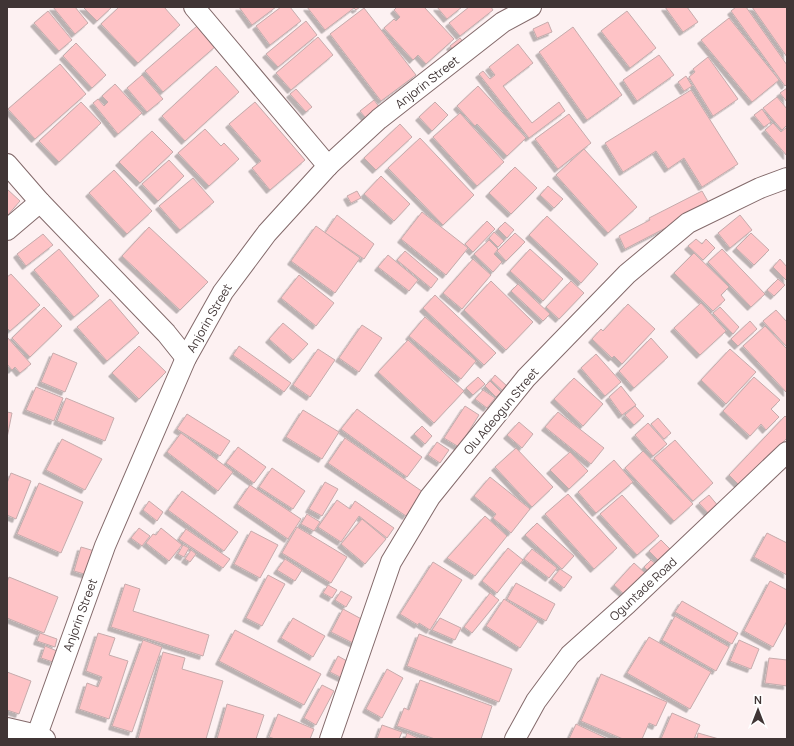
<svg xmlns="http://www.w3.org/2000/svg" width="794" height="746" viewBox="0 0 794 746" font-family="Manrope,sans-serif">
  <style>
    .building { fill: #fec3c6; stroke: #c6abac; filter: url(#shadow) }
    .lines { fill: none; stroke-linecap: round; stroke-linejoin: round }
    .minor-casing { stroke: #836a6b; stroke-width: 22 }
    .minor { stroke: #fff; stroke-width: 20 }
    .labels { text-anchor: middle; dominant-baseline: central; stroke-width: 4; stroke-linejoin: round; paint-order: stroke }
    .street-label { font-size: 12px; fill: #403535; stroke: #fff }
  </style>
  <defs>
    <filter id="shadow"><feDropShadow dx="-3.5" dy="3.5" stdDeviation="0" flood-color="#0004"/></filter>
  </defs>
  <rect width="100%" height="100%" fill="#fdf1f2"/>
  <g class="building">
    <polygon points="53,7 75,7 88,23 75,34"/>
    <polygon points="83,7 112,7 97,21"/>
    <polygon points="119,7 164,7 180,25 138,63 101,24"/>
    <polygon points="239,7 276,7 252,25"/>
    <polygon points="281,7 290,7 301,21 270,45 256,26"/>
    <polygon points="307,7 360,7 356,10 354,8 325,30"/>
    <polygon points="397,7 424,7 454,39 426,64 418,55 413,60 384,28 394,19 396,21 400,17 394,10"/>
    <polygon points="437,7 462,7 447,19"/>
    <polygon points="469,7 491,7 493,10 460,36 449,23"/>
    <polygon points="665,7 687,7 698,22 683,32"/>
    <polygon points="736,7 746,7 787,65 787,84 785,86 731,11"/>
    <polygon points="752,7 787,7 787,57"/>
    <polygon points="364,8 416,75 381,101 330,34"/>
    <polygon points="48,11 72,40 59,51 34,23"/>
    <polygon points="627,11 656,48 630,68 601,31"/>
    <polygon points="729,18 779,80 752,102 701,40"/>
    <polygon points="306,21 317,35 278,67 266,54"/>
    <polygon points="548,22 552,32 537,38 533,29"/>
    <polygon points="197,26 216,46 163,92 145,71"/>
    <polygon points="573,27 622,95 587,120 539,52"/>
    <polygon points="318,37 333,55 291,90 276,73"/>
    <polygon points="460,38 468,48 458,56 450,46"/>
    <polygon points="76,43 106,75 92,88 63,56"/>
    <polygon points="518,44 533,63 503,86 532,123 559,102 565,111 529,138 479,74 483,71 490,79 495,75 489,67"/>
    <polygon points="659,55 674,75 637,101 623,80"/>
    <polygon points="708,57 738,99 713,116 689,77 695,72 693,69"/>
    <polygon points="60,64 86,94 35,139 8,109"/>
    <polygon points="216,66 239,92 185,141 162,116"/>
    <polygon points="142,75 163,99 147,112 127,88"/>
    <polygon points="686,76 692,86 684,91 678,82"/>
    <polygon points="115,84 142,113 118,134 93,103 98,99 104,106 108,102 102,96"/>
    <polygon points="478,86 526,138 507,156 477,124 475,126 457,106"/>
    <polygon points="787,88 787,102 780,93"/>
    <polygon points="296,89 312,107 306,112 290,94"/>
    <polygon points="691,90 738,164 702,187 684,158 668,169 656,151 623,172 605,143"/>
    <polygon points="777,97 787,109 787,125 782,130 763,108"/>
    <polygon points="374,100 383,112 369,122 360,111"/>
    <polygon points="81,102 101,123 59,162 39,141"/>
    <polygon points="255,102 305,160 270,190 252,168 261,161 229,124"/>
    <polygon points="435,102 448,115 432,131 419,117"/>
    <polygon points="762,109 771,122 764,127 754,115"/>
    <polygon points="460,113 504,162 477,186 433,137"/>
    <polygon points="569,114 591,143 558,169 535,139"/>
    <polygon points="773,123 781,132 787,127 787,156 765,130"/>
    <polygon points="400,124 412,137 376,170 364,158"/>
    <polygon points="205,129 221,146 224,143 239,159 209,186 178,153"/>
    <polygon points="152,131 173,152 140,183 119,162"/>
    <polygon points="420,138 474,195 443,225 388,168"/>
    <polygon points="584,149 637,207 608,233 556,175"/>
    <polygon points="169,160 184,176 158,201 142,184"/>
    <polygon points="515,167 537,188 511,214 489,193"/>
    <polygon points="114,170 152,211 127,234 89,193"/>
    <polygon points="381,176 410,204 394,221 364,194"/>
    <polygon points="193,178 214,202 180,230 159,206"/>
    <polygon points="548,186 563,199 554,208 540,195"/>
    <polygon points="7,189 20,201 7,216"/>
    <polygon points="357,191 361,198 351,203 347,196"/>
    <polygon points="702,191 710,205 625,249 619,236 650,220 649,218"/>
    <polygon points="422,212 468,248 446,275 401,239"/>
    <polygon points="337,215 374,244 364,259 325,233"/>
    <polygon points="740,215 752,230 730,248 718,233"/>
    <polygon points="547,216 598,264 581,283 529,235"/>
    <polygon points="487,221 495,229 473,252 465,244"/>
    <polygon points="505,222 514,230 507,238 498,229"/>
    <polygon points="316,226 360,258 335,293 291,261"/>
    <polygon points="149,227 208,282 180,310 122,256"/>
    <polygon points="494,232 504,241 498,247 489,238"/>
    <polygon points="515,233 525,242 506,261 497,251"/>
    <polygon points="751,233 769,250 754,265 736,248"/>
    <polygon points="43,234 53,245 26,266 17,254"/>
    <polygon points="696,239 702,244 706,239 715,248 703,260 688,246"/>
    <polygon points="489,240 498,249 494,254 502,262 493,272 474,254"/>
    <polygon points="59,249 99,296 74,317 34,270"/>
    <polygon points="530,249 563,279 543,301 510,271"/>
    <polygon points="722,249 765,294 751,307 708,262"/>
    <polygon points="405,251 438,279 431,288 397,260"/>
    <polygon points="694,253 729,287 721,295 725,300 713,311 674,273"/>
    <polygon points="388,255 418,280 409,291 378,267"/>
    <polygon points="473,259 491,275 462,309 443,293"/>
    <polygon points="780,259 787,267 787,281 773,267"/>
    <polygon points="11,274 40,305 10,331 7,328 7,277"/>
    <polygon points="299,275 334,303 316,326 281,298"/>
    <polygon points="778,279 785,285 774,296 767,290"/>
    <polygon points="491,281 533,322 506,350 464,310"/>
    <polygon points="571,281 584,293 559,319 546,307"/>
    <polygon points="518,284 550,314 543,321 511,291"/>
    <polygon points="435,295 496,353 484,365 423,308"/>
    <polygon points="110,299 139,333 107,361 77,327"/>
    <polygon points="701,303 726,331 700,355 674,328"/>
    <polygon points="628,304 655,329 622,364 614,356 612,358 592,339 601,329 603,331"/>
    <polygon points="44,307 62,326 30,357 12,338"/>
    <polygon points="720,307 739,327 733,334 713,313"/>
    <polygon points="776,310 787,322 787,347 763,321"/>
    <polygon points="425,317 476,361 461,379 409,336"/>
    <polygon points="750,321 757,329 738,346 731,339"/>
    <polygon points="283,323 308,344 293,360 269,339"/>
    <polygon points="362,325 382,338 359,372 339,358"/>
    <polygon points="765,326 787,349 787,393 743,346"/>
    <polygon points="7,337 31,364 20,373 15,367 12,370 7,364"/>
    <polygon points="651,338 668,357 634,388 619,371"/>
    <polygon points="408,340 464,391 434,423 378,372"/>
    <polygon points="139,346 166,372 139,399 112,373"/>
    <polygon points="239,346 291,383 284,392 233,355"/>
    <polygon points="318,349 335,360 310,397 293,385"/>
    <polygon points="730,349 756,372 726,404 701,380"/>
    <polygon points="53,353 77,363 65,392 41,382"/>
    <polygon points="596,354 621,382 605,396 581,368"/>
    <polygon points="495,375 508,387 504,392 491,380"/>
    <polygon points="478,377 485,384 473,395 466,388"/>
    <polygon points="754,377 780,400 771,409 779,417 766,430 761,424 750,436 723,411"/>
    <polygon points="574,378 603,404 583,426 554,399"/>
    <polygon points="490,381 501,392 496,397 485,386"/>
    <polygon points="621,386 636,405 622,415 609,397"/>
    <polygon points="36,387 63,398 54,421 26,410"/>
    <polygon points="483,390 495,398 487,408 475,399"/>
    <polygon points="66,398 114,418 105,441 57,421"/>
    <polygon points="465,406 479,415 459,447 444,438"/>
    <polygon points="635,406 644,416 634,425 625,415"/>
    <polygon points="357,409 422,457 407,477 341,429"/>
    <polygon points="303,410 339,432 322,459 286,437"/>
    <polygon points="7,412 12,413 7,438"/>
    <polygon points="558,412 604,448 591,464 545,427"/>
    <polygon points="187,414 230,441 220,456 177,429"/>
    <polygon points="785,416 787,418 787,438 741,487 729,475"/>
    <polygon points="658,418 671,433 664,439 651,424"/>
    <polygon points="519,422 533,434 522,448 507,435"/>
    <polygon points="648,423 667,444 653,456 635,435"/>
    <polygon points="422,426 432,436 425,444 414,434"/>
    <polygon points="181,433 233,472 218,491 167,452"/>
    <polygon points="345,438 423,492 406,516 328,463"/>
    <polygon points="62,439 102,459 85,490 46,470"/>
    <polygon points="675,440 713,483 693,501 654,458"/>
    <polygon points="437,442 449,450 440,463 428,455"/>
    <polygon points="238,447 266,467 254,483 226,463"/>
    <polygon points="516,448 553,487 532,507 495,467"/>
    <polygon points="643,451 693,504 674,521 625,468"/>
    <polygon points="570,452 588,471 569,489 550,470"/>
    <polygon points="614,460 633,482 596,513 578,492"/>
    <polygon points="272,468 305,491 293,509 259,487"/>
    <polygon points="11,473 31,481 16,519 7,515 7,483"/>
    <polygon points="490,477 530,509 511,533 493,518 496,514 474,496"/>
    <polygon points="325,482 338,489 322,516 309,509"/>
    <polygon points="39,483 83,502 61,553 17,534"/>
    <polygon points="250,485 301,519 288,539 237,504"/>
    <polygon points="182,491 238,532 224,551 168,510"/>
    <polygon points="568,494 617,548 594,569 545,514"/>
    <polygon points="622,495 659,536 637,555 600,514"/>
    <polygon points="709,495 719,507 710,515 699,503"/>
    <polygon points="337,500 350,509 355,501 394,528 387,538 359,516 341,542 318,527"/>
    <polygon points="149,501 163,512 157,521 143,510"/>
    <polygon points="307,514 320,522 314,531 301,524"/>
    <polygon points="485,516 507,536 475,576 447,558"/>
    <polygon points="362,519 386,539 365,564 341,544"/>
    <polygon points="537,523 574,556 562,569 525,535"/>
    <polygon points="297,527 347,557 331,583 282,553"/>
    <polygon points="139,528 150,536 142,546 131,538"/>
    <polygon points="161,528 182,545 169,561 146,543 153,534 156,535"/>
    <polygon points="186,529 230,559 223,568 179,539"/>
    <polygon points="251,531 278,545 260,578 234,564"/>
    <polygon points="767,533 787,543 787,575 754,557"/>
    <polygon points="661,540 671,550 659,561 649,551"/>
    <polygon points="183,545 189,548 184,557 178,554"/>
    <polygon points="81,547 98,552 91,576 74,571"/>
    <polygon points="508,548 523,560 497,593 482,581"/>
    <polygon points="532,549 557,568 549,578 524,559"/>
    <polygon points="191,550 196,554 190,562 185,559"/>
    <polygon points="285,559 302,570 295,581 277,570"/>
    <polygon points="651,560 657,565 650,573 644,567"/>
    <polygon points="433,562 462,580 430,630 419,623 418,625 400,614"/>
    <polygon points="634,563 645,573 625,595 614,585"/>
    <polygon points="560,569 572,577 564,588 552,579"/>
    <polygon points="268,575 285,584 262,626 246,618"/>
    <polygon points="9,577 58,597 44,633 7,618 7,582"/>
    <polygon points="770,581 787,590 787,621 773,647 744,631"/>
    <polygon points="516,583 555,604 546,621 507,599"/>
    <polygon points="125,584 140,589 133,611 209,635 203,656 111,627"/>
    <polygon points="328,585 337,590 332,598 323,593"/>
    <polygon points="341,591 352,597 346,607 335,600"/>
    <polygon points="490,593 499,600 472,633 464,627"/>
    <polygon points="504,599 538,621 520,648 486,626"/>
    <polygon points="682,601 738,633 732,644 675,612"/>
    <polygon points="343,609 367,622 355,644 331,632"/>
    <polygon points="675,616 729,647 716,671 662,640"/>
    <polygon points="293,618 325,636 313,657 281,638"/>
    <polygon points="440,618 461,628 455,640 432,630"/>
    <polygon points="235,630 321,674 304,705 219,661"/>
    <polygon points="40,633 57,639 55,647 37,641"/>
    <polygon points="98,633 115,638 109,655 128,661 109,719 79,709 87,683 98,687 102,677 86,671"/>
    <polygon points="419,634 512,669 499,702 407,666"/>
    <polygon points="649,637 711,672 690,709 627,673"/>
    <polygon points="143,640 162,647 132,732 112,726"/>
    <polygon points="739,640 759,649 751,669 730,661"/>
    <polygon points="45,646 57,651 53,662 41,658"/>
    <polygon points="163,652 185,658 182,669 223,681 206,739 138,739"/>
    <polygon points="338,656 354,665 346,680 330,672"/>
    <polygon points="769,658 787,660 787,686 765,683"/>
    <polygon points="387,669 403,678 382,718 366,709"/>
    <polygon points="7,672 31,681 19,714 7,710"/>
    <polygon points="601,674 667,702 656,726 649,723 642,739 623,739 581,721"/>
    <polygon points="420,680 492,706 481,739 435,739 397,726 404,708 409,710"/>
    <polygon points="322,685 334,691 316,725 304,718"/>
    <polygon points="227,704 264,715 256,739 217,739"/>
    <polygon points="672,713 700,725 694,739 661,739"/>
    <polygon points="278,714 314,729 310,739 275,739 269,737"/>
    <polygon points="576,724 608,739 569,739"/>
    <polygon points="382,725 402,732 399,739 377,739"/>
    <polygon points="407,733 420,739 405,739"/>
    <polygon points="698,733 719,739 697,739"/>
  </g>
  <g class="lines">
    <defs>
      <g id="minor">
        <polyline points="194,7 328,166"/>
        <polyline points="7,164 40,202 166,333 186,358"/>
        <polyline points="7,230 40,202"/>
        <polyline points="7,728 37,735 45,739"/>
        <polyline points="37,735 105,546 186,358 223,292 267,233 328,166 379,119 503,22 531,7"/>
        <polyline points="330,739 391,562 430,497 526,378 627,274 688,223 760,188 787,178"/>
        <polyline points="515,739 536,701 570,655 627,604 787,452"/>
      </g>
    </defs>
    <use href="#minor" class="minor-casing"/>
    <use href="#minor" class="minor"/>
  </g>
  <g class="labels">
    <g class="street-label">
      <text transform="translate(427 82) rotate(-38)">Anjorin Street</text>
      <text transform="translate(209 318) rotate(-60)">Anjorin Street</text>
      <text transform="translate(501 411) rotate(-50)">Olu Adeogun Street</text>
      <text transform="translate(643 589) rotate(-43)">Oguntade Road</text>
      <text transform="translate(80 615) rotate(-70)">Anjorin Street</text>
    </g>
  </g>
  <rect width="794" height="746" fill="none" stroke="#403535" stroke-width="16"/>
  <g transform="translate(758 710)" stroke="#ffffff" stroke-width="3" paint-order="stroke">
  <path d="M0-3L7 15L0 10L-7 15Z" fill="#403535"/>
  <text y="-6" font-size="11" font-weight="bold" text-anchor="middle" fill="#403535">N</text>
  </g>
</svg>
